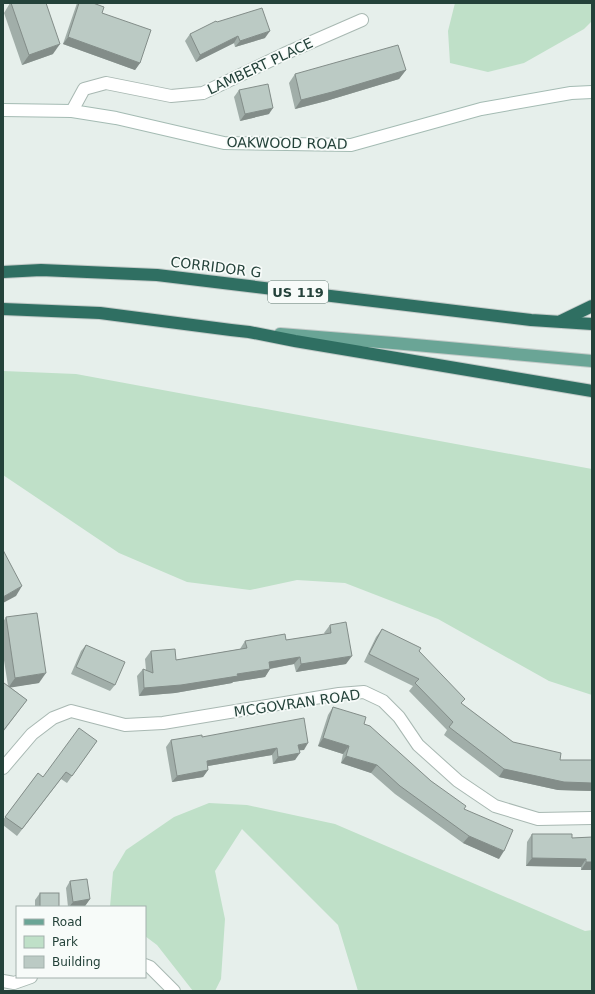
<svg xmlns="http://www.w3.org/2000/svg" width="595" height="994" viewBox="0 0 595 994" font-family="'DejaVu Sans',sans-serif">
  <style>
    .green { fill: #bfe0c8 }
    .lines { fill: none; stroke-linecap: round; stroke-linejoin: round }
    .street-casing { stroke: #a8b8b2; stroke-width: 14 }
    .secondary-casing { stroke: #a4bbb3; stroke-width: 14 }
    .primary-casing { stroke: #c2cac8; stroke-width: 14 }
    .highway-casing { stroke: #c2cac8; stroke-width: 14 }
    .street { stroke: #fff; stroke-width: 12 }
    .secondary { stroke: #fff; stroke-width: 12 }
    .primary { stroke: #6aa596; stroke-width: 12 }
    .highway { stroke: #2f6f62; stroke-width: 12 }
    .wall { fill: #a1aea9 }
    .shaded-wall { fill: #838d89 }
    .building { fill: #bbcac4; stroke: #838d89 }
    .labels { text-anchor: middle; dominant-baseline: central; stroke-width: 3.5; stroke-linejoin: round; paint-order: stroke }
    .shield { fill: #f7fbf9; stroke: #637a73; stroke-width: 1 }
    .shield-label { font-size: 13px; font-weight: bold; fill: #24423a }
    .street-label { font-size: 14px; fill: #24423a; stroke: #f7fbf9 }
  </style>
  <rect width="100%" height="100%" fill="#e6efeb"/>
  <g class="green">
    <polygon points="455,3 592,3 592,21 584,29 524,63 488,72 450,63 448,31"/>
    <polygon points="3,371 76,374 592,469 592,695 549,681 438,619 345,583 297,580 250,590 187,582 119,553 3,475"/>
    <polygon points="209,803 247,805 335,824 585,931 592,930 592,991 358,991 338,925 242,829 215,871 225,919 221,979 215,991 193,991 157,945 145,936 145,907 110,907 113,872 126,850 174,817"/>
  </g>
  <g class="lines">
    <defs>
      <g id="street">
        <polyline points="72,111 84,89 106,83 171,96 203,93 284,54 362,20"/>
        <polyline points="3,768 32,734 53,718 71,711 125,725 163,723 339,694 364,692 383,701 399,717 418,745 458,781 495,806 538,819 592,818"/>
        <polyline points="145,965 150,967 174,991"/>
        <polyline points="3,981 14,983 31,977"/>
      </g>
      <polyline id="secondary" points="3,110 72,111 116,118 224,143 351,145 481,109 571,93 592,92"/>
      <polyline id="primary" points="280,334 393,343 592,361"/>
      <g id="highway">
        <polyline points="3,272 41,270 157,275 531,320 592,324"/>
        <polyline points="3,309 100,313 231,330 249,332 295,341 592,391"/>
        <polyline points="561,321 592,306"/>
      </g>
    </defs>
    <use href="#street" class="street-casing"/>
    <use href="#secondary" class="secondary-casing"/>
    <use href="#primary" class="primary-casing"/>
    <use href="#highway" class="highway-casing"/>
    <use href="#street" class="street"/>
    <use href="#secondary" class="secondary"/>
    <use href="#primary" class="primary"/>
    <use href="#highway" class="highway"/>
  </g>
  <g class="wall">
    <polygon points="10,3 46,3 53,54 22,65 4,13"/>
    <polygon points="77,3 93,3 102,13 140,63 135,70 63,44 76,6"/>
    <polygon points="217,22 265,38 235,47 234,43 196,62 185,41 190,34"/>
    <polygon points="406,70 399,79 326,101 295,109 289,83 295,74"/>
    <polygon points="239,90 269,114 240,121 234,97"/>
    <polygon points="6,617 39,683 10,687 27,700 3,732 3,684 8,686 3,654 3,622"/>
    <polygon points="330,625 346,664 296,672 294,664 270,669 265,677 233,682 232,683 175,693 139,696 137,676 143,669 146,670 145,659 151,651 176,660 240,649 245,641 286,640 325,634 324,633"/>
    <polygon points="382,629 419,651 462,704 513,742 560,760 592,760 592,791 558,790 499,777 444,735 447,730 409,691 413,686 364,662 376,637"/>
    <polygon points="86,645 115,685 110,691 71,674 81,651"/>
    <polygon points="333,707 364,724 464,809 499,859 463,843 395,794 371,773 341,763 343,754 318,746 328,715"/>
    <polygon points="202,737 304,750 299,750 295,760 273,764 272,755 208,766 208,770 203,777 172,782 166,747 171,740"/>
    <polygon points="97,741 67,783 61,779 17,836 3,825 3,820 38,773 43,777"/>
    <polygon points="532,834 572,838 592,837 592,870 581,870 581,867 526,866 527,842"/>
    <polygon points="70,881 90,899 85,906 78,907 68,907 66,888"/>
    <polygon points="40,893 59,907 35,907 35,900"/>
  </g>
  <g class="shaded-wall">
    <polygon points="270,31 265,38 235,47 240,41"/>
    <polygon points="238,36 234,43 196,62 200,55"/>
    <polygon points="68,37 140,63 135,70 63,44"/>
    <polygon points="60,44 53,54 22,65 29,55"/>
    <polygon points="406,70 399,79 326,101 295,109 301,100"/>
    <polygon points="273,108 269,114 240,121 245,114"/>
    <polygon points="22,586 16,596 3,603 3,597"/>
    <polygon points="352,656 346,664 296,672 301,664"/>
    <polygon points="300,657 294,664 263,670 269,662"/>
    <polygon points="270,669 265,677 233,682 232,683 175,693 139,696 144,688 237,674"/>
    <polygon points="46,673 39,683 8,688 15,678"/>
    <polygon points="323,738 349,746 343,754 318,746"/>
    <polygon points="308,743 304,750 293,751 298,745"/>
    <polygon points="277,748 272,755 202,767 207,761"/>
    <polygon points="300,753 295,760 273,764 278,757"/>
    <polygon points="346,756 377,765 371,773 341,763"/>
    <polygon points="504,769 592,783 592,791 558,790 499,777"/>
    <polygon points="208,770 203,777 172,782 177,776"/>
    <polygon points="469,836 504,851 499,859 463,843"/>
    <polygon points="532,858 586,859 581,867 526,866"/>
    <polygon points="586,862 592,862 592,870 581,870"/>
    <polygon points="90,899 85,906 78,907 69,907 73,902"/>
  </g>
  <g class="building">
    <polygon points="11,3 46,3 60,44 29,55"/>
    <polygon points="79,3 93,3 104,7 102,13 151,30 140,63 68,37"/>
    <polygon points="262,8 270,31 240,41 238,36 200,55 190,34 216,21 217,22"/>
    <polygon points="398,45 406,70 332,92 301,100 295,74"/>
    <polygon points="268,84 273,108 245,114 239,90"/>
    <polygon points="3,550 22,586 3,597"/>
    <polygon points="37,613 46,673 15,678 6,617"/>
    <polygon points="346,622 352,656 301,664 300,657 269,662 270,669 237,674 238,676 181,685 144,688 143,669 153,673 151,651 175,649 176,660 247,648 245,641 285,634 286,640 331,633 330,625"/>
    <polygon points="382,629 421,648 419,651 465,699 461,703 513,742 561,753 560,760 592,760 592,783 564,782 504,769 449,727 453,722 415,683 419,679 369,654"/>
    <polygon points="86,645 125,662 115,685 76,667"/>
    <polygon points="4,683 27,700 3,731 3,684"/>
    <polygon points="333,707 366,717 364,724 370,726 431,781 466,806 464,809 513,830 504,851 469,836 400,786 377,765 346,756 349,746 323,738"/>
    <polygon points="304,718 308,743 298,745 300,753 278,757 277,748 207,761 208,770 177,776 171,740 202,735 202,737"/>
    <polygon points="79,728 97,741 72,776 66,772 22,829 5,817 38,773 43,777"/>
    <polygon points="532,834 572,834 572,838 592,837 592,862 586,862 586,859 532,858"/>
    <polygon points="87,879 90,899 73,902 70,881"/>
    <rect x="40" y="893" width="19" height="14"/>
  </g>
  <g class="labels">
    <rect class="shield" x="268" y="281" width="60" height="22" rx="3"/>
    <g class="shield-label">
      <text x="298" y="292">US 119</text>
    </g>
    <g class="street-label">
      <text transform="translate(260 66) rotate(-25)">LAMBERT PLACE</text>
      <text transform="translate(287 143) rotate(1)">OAKWOOD ROAD</text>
      <text transform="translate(216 267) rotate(7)">CORRIDOR G</text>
      <text transform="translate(297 703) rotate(-8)">MCGOVRAN ROAD</text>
    </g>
  </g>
  <rect width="595" height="994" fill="none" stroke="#24423a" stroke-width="8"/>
  <rect x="16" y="906" width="130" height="72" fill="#f7fbf9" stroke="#a3b1ad"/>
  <rect x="24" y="919" width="20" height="6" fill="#6aa596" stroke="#a3b1ad"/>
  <text x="52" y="926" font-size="12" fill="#24423a">Road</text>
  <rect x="24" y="936" width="20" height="12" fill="#bfe0c8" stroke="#a3b1ad"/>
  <text x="52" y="946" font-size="12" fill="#24423a">Park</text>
  <rect x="24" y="956" width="20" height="12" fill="#bbcac4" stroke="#a3b1ad"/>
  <text x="52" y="966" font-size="12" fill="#24423a">Building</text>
</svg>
